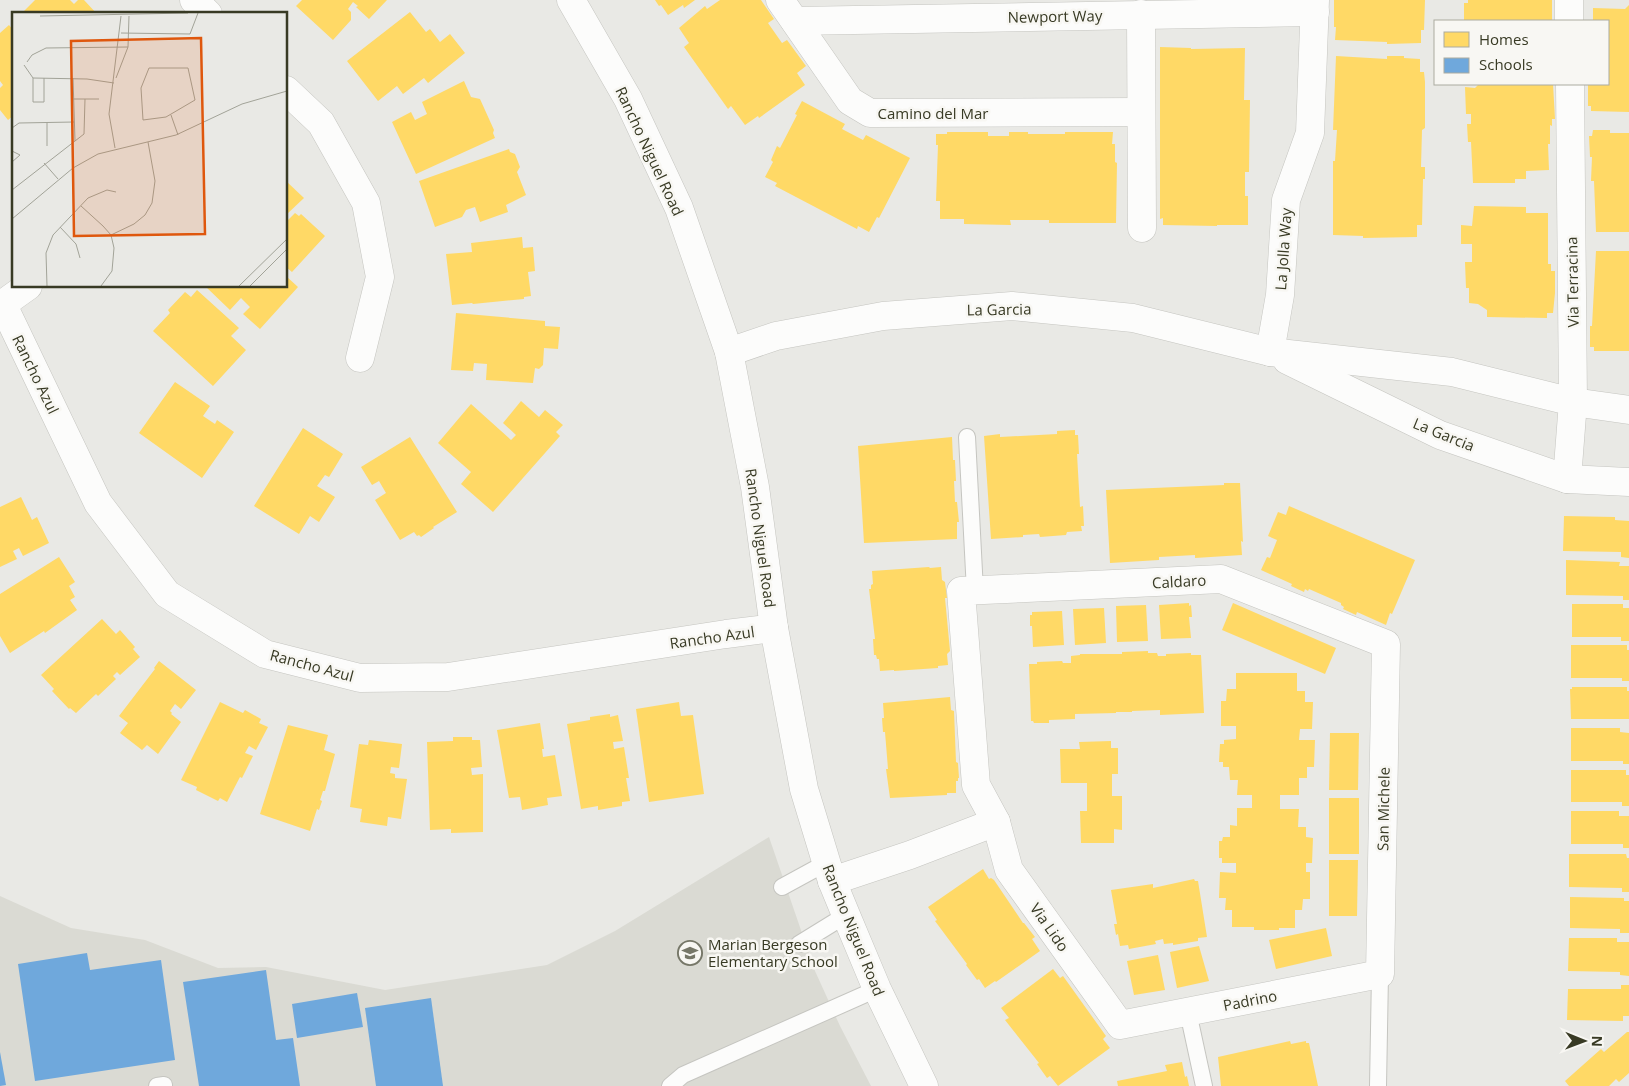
<svg xmlns="http://www.w3.org/2000/svg" width="1629" height="1086" viewBox="0 0 1629 1086" font-family="'Open Sans',sans-serif">
  <style>
    .built { fill: #dadad3 }
    .homes { fill: #ffd966 }
    .schools { fill: #6fa8dc }
    .lines { fill: none; stroke-linecap: round; stroke-linejoin: round }
    .service-casing { stroke: #c5c5c0; stroke-width: 18 }
    .minor-casing { stroke: #c5c5c0; stroke-width: 29 }
    .tertiary-casing { stroke: #c5c5c0; stroke-width: 29 }
    .service { stroke: #fcfcfb; stroke-width: 16 }
    .minor { stroke: #fcfcfb; stroke-width: 28 }
    .tertiary { stroke: #fcfcfb; stroke-width: 28 }
    .labels { text-anchor: middle; dominant-baseline: central; stroke-width: 5; stroke-linejoin: round; paint-order: stroke }
    .street-label { font-size: 15px; fill: #383a24; stroke: #f8f7f3 }
    .poi-label { font-size: 15px; fill: #383a24; stroke: #f8f7f3; text-anchor: start }
    .inset-road { fill: none; stroke: #a2a398; stroke-width: 1 }
    .view { fill: #df570d; fill-opacity: 0.15; stroke: #df570d; stroke-width: 2.5 }
    .inset-edge { fill: none; stroke: #383a24; stroke-width: 2.5 }
  </style>
  <rect width="100%" height="100%" fill="#e9e9e5"/>
  <polygon class="built" points="769,837 815,971 840,1026 871,1086 0,1086 0,896 71,928 145,940 218,968 266,967 385,990 547,965 615,931"/>
  <g class="homes">
    <polygon points="35,0 70,0 74,4 78,0 84,0 97,14 21,14"/>
    <polygon points="302,0 387,0 369,19 356,7 358,6 353,2 348,9 351,12 351,20 333,40 296,6"/>
    <polygon points="655,0 695,0 684,8 683,5 668,15 661,5 659,6"/>
    <polygon points="720,0 761,0 774,19 768,23 782,43 787,40 806,66 797,73 805,85 759,118 758,116 745,125 731,106 728,109 684,47 689,43 679,28 705,6 707,9"/>
    <polygon points="1334,0 1425,0 1424,30 1421,30 1421,43 1387,44 1387,42 1335,40 1336,27 1334,27"/>
    <polygon points="1468,0 1552,0 1552,21 1464,21 1464,3 1468,3"/>
    <polygon points="1629,5 1629,112 1591,111 1591,106 1588,106 1588,85 1608,84 1608,21 1593,21 1593,8 1625,9"/>
    <polygon points="410,12 426,32 430,29 440,42 450,34 465,53 428,83 424,78 403,94 397,86 378,101 347,61"/>
    <polygon points="9,25 14,31 14,115 8,120 0,110 0,88 3,85 0,81 0,33"/>
    <polygon points="1160,47 1191,48 1191,49 1245,48 1244,100 1250,100 1249,172 1245,172 1245,196 1248,196 1248,225 1217,225 1217,226 1163,225 1163,218 1160,219"/>
    <polygon points="1336,56 1387,59 1387,56 1404,56 1404,58 1420,59 1420,72 1424,72 1425,82 1425,128 1422,130 1421,167 1425,167 1425,179 1423,179 1422,225 1417,225 1417,237 1363,238 1363,236 1333,235 1333,161 1335,161 1337,130 1333,130"/>
    <polygon points="464,81 471,97 480,99 494,130 493,133 495,138 416,174 392,122 411,112 415,120 427,114 422,102"/>
    <polygon points="1479,84 1553,84 1555,119 1552,119 1552,126 1550,125 1550,144 1548,144 1549,170 1526,171 1526,179 1515,179 1515,183 1473,183 1471,142 1468,142 1467,124 1471,124 1471,114 1466,114 1465,87 1475,88"/>
    <polygon points="802,101 845,124 842,129 863,140 866,135 910,158 879,218 877,217 869,232 858,226 857,229 775,186 777,183 765,177 773,162 771,160 777,146 780,148 797,115 795,114"/>
    <polygon points="1593,130 1610,130 1610,133 1629,133 1629,232 1596,232 1594,181 1591,181 1592,157 1590,157 1589,136 1592,136"/>
    <polygon points="947,132 988,132 988,136 1009,136 1009,132 1028,132 1028,134 1065,134 1065,132 1113,132 1112,144 1115,144 1115,162 1117,163 1116,223 1049,223 1049,220 1010,220 1011,225 964,224 964,219 940,219 940,201 936,201 938,145 936,145 936,134 947,134"/>
    <polygon points="509,149 510,152 515,154 520,167 517,172 526,195 506,205 508,212 480,222 475,207 466,210 462,217 435,227 419,181"/>
    <polygon points="286,181 304,198 286,215"/>
    <polygon points="1474,206 1526,207 1526,213 1548,213 1548,264 1551,264 1551,271 1555,271 1555,293 1553,313 1547,313 1547,318 1487,317 1487,310 1478,304 1469,303 1469,288 1466,288 1465,262 1472,262 1472,244 1461,244 1461,225 1472,226"/>
    <polygon points="295,213 299,216 301,214 325,236 292,272 286,267 286,222"/>
    <polygon points="522,237 523,248 533,247 535,271 528,272 531,296 524,297 524,299 473,304 472,303 452,305 446,254 472,252 471,243"/>
    <polygon points="1596,251 1629,251 1629,351 1594,351 1594,347 1590,347 1590,326 1592,326"/>
    <polygon points="286,276 298,287 260,329 243,314 250,307 241,298 230,310 205,286 286,286"/>
    <polygon points="197,290 239,328 231,336 246,350 213,386 153,331 170,313 168,310 185,292 191,297"/>
    <polygon points="456,313 545,321 545,326 560,327 558,349 544,348 543,365 539,369 535,368 533,383 486,380 487,364 474,363 473,371 451,370"/>
    <polygon points="175,382 210,406 203,416 215,424 217,420 234,432 202,478 139,433"/>
    <polygon points="521,401 539,417 545,410 563,425 556,432 560,436 493,512 461,484 471,472 438,443 471,404 511,440 516,435 503,423"/>
    <polygon points="303,428 343,454 329,477 325,475 317,486 335,497 319,522 310,516 299,534 254,506"/>
    <polygon points="1075,430 1075,435 1078,435 1079,454 1077,454 1080,507 1083,506 1084,526 1081,526 1082,531 1067,532 1066,535 1040,537 1039,534 1023,535 1023,537 991,539 984,436 1000,434 1000,437 1057,434 1057,431"/>
    <polygon points="410,437 457,512 433,527 434,528 421,537 419,535 417,536 414,532 400,540 375,500 386,493 379,481 372,485 361,467"/>
    <polygon points="952,437 953,460 955,460 956,481 954,481 955,502 957,502 959,522 957,522 957,539 864,543 858,446"/>
    <polygon points="1224,483 1240,483 1243,542 1241,541 1242,555 1195,558 1195,555 1159,557 1159,560 1110,563 1106,490 1224,485"/>
    <polygon points="21,497 32,520 37,517 49,543 23,556 19,548 13,551 17,559 0,567 0,507"/>
    <polygon points="1289,506 1415,560 1392,614 1390,613 1386,625 1357,612 1356,615 1343,609 1344,607 1341,605 1341,603 1309,589 1308,591 1305,589 1304,592 1291,586 1292,584 1261,570 1267,557 1270,558 1277,540 1268,536 1278,512 1286,515"/>
    <polygon points="1564,516 1615,517 1615,520 1629,521 1629,558 1621,557 1621,552 1563,551"/>
    <polygon points="59,557 75,582 69,586 75,597 70,600 77,610 45,633 44,631 10,653 0,636 0,594"/>
    <polygon points="1566,560 1620,562 1619,566 1629,566 1629,600 1623,600 1623,596 1566,595"/>
    <polygon points="929,567 930,568 941,567 942,580 945,582 947,598 945,598 950,651 947,654 948,665 938,666 938,668 894,671 894,670 880,671 879,659 877,659 876,655 874,655 873,639 875,639 869,589 871,589 871,585 873,584 872,571"/>
    <polygon points="1189,603 1189,606 1191,605 1192,617 1189,617 1191,638 1161,639 1159,605"/>
    <polygon points="1233,603 1336,648 1325,674 1222,630"/>
    <polygon points="1572,604 1623,604 1623,608 1629,608 1629,641 1621,641 1621,637 1572,637"/>
    <polygon points="1146,605 1148,641 1117,642 1116,606"/>
    <polygon points="1104,608 1106,643 1075,645 1073,609"/>
    <polygon points="1062,611 1064,645 1033,647 1032,626 1030,626 1030,615 1032,615 1032,612"/>
    <polygon points="102,619 116,634 120,630 135,647 133,649 140,657 120,675 117,672 113,676 116,679 98,696 96,694 76,713 70,708 69,709 52,691 54,689 41,675"/>
    <polygon points="1571,645 1627,645 1627,650 1629,650 1629,681 1622,681 1622,678 1571,678"/>
    <polygon points="1148,651 1148,653 1157,653 1158,656 1166,656 1166,654 1191,653 1191,655 1201,655 1204,713 1160,715 1160,710 1132,711 1132,712 1116,712 1116,713 1075,714 1075,719 1049,720 1049,723 1034,723 1033,721 1031,721 1029,664 1037,664 1037,662 1062,661 1063,663 1071,663 1071,656 1080,655 1080,654 1122,654 1122,652"/>
    <polygon points="159,661 196,690 181,709 175,704 170,711 172,713 171,714 181,722 158,754 147,745 142,750 120,733 128,723 119,716 155,669 154,668"/>
    <polygon points="1236,673 1297,673 1297,691 1305,691 1305,702 1313,702 1312,729 1300,729 1299,740 1315,740 1314,767 1307,767 1307,778 1299,778 1299,795 1280,795 1280,809 1299,809 1298,827 1306,827 1306,837 1313,838 1312,863 1306,863 1306,872 1310,872 1310,899 1303,899 1302,910 1295,910 1295,928 1279,928 1279,930 1254,930 1254,927 1232,927 1232,910 1225,910 1226,898 1219,898 1220,872 1236,873 1236,863 1222,863 1222,858 1219,858 1219,841 1222,841 1223,837 1230,837 1230,825 1237,826 1237,808 1252,808 1252,795 1237,795 1238,780 1230,780 1229,767 1223,767 1223,762 1219,762 1220,744 1224,744 1224,740 1236,739 1236,726 1221,726 1221,701 1226,701 1227,689 1236,689"/>
    <polygon points="1572,687 1627,687 1627,691 1629,691 1629,719 1571,719 1570,689 1572,689"/>
    <polygon points="950,697 951,710 954,711 956,762 958,763 959,778 958,778 958,781 956,781 956,793 947,793 947,795 890,798 886,769 888,769 885,732 883,732 882,718 884,718 883,703"/>
    <polygon points="220,702 243,713 245,710 261,719 259,723 268,727 256,750 249,746 245,753 253,756 242,778 240,777 227,802 220,798 218,801 196,790 197,787 181,780"/>
    <polygon points="679,702 681,716 693,715 704,794 649,802 636,709"/>
    <polygon points="610,714 610,717 618,715 623,741 613,742 614,749 624,747 629,778 626,778 630,801 622,802 622,806 598,810 598,806 581,809 567,724 590,720 590,717"/>
    <polygon points="540,723 544,749 542,749 543,757 555,755 562,796 547,798 548,805 522,810 520,797 509,798 497,730"/>
    <polygon points="288,725 328,735 324,750 335,754 325,791 323,791 320,800 322,801 319,810 317,809 310,831 260,814"/>
    <polygon points="1571,728 1620,728 1620,732 1629,733 1629,764 1623,764 1623,761 1571,761"/>
    <polygon points="1330,733 1359,733 1358,790 1329,790"/>
    <polygon points="453,737 472,737 472,740 480,740 482,767 471,768 472,775 483,774 483,832 451,833 451,829 430,830 427,742 453,741"/>
    <polygon points="369,740 402,744 399,768 391,767 390,773 395,774 395,778 407,779 401,819 388,817 387,826 360,822 362,809 350,807 359,744 368,745"/>
    <polygon points="1111,741 1111,748 1118,748 1118,774 1112,774 1112,796 1122,796 1122,830 1114,829 1114,843 1081,843 1080,811 1087,811 1087,783 1061,783 1060,749 1080,749 1079,742"/>
    <polygon points="1571,770 1626,770 1626,775 1629,775 1629,806 1622,806 1622,802 1571,802"/>
    <rect x="1329" y="798" width="30" height="56"/>
    <polygon points="1571,811 1619,811 1619,816 1629,816 1629,848 1623,848 1623,844 1571,844"/>
    <polygon points="1569,854 1626,854 1627,858 1629,858 1629,892 1622,892 1622,888 1569,887"/>
    <polygon points="1329,860 1358,860 1357,916 1329,916"/>
    <polygon points="983,869 989,879 991,878 994,880 1023,923 1024,923 1035,937 1032,939 1040,951 996,982 995,981 985,988 979,979 977,980 966,965 967,964 935,921 937,920 928,907"/>
    <polygon points="1194,879 1195,881 1198,881 1207,937 1198,938 1198,941 1173,945 1173,943 1164,944 1163,939 1155,941 1156,944 1129,949 1128,945 1120,946 1118,934 1116,935 1114,924 1117,924 1111,890 1153,884 1153,888"/>
    <polygon points="1570,897 1624,898 1624,901 1629,901 1629,933 1620,933 1620,929 1570,928"/>
    <polygon points="1326,928 1332,956 1276,969 1269,940"/>
    <polygon points="1569,938 1617,938 1617,942 1629,942 1629,976 1620,975 1620,972 1568,971"/>
    <polygon points="1199,946 1209,981 1177,988 1170,952"/>
    <polygon points="1158,955 1165,990 1134,995 1127,961"/>
    <polygon points="1053,969 1060,978 1063,976 1106,1036 1103,1039 1110,1048 1058,1086 1050,1076 1047,1078 1037,1064 1039,1063 1005,1020 1009,1018 1001,1008"/>
    <polygon points="1621,985 1629,985 1629,1016 1623,1016 1623,1021 1567,1020 1568,989 1621,989"/>
    <polygon points="1627,1032 1629,1032 1629,1073 1619,1082 1616,1079 1609,1086 1569,1086 1565,1081 1601,1049 1604,1052"/>
    <polygon points="1290,1041 1291,1044 1306,1041 1306,1043 1309,1043 1318,1086 1221,1086 1218,1057"/>
    <polygon points="1182,1062 1185,1077 1187,1076 1189,1086 1118,1086 1117,1081 1167,1071 1165,1065"/>
  </g>
  <g class="schools">
    <polygon points="87,953 90,970 161,960 175,1060 35,1081 18,964"/>
    <polygon points="266,970 276,1040 293,1038 300,1086 199,1086 183,982"/>
    <polygon points="357,993 363,1027 297,1038 292,1004"/>
    <polygon points="431,998 443,1086 376,1086 365,1008"/>
    <polygon points="0,1052 6,1085 0,1086"/>
  </g>
  <g class="lines">
    <defs>
      <g id="service">
        <polyline points="967,437 975,591"/>
        <polyline points="782,887 826,863"/>
        <polyline points="799,944 846,915"/>
        <polyline points="1188,1012 1204,1086"/>
        <polyline points="157,1086 164,1085"/>
        <polyline points="670,1086 683,1075 877,989"/>
        <polyline points="1378,1086 1380,974"/>
      </g>
      <g id="minor">
        <polyline points="194,0 208,14"/>
        <polyline points="780,0 850,101 870,113 1141,112"/>
        <polyline points="1569,0 1569,21"/>
        <polyline points="1141,14 1142,228"/>
        <polyline points="795,21 1315,12"/>
        <polyline points="286,90 321,123 366,203 380,277 360,358"/>
        <polyline points="3,305 98,503 167,594 265,654 360,678 448,677 726,634 774,628"/>
        <polyline points="0,306 28,286"/>
        <polyline points="729,352 776,336 883,316 1012,306 1133,318 1270,352 1452,372 1573,402 1629,410"/>
        <polyline points="1270,352 1280,295 1286,200 1310,133 1315,0"/>
        <polyline points="1287,360 1440,435 1567,479 1629,482"/>
        <polyline points="1567,479 1573,402 1570,84"/>
        <polygon points="1221,579 1386,644 1380,974 1120,1025 1009,870 996,822 976,785 961,591"/>
        <polyline points="832,881 910,855 996,822"/>
      </g>
      <polyline id="tertiary" points="571,0 628,99 679,208 729,352 755,487 774,628 804,789 832,881 846,915 877,989 924,1086"/>
    </defs>
    <use href="#service" class="service-casing"/>
    <use href="#minor" class="minor-casing"/>
    <use href="#tertiary" class="tertiary-casing"/>
    <use href="#service" class="service"/>
    <use href="#minor" class="minor"/>
    <use href="#tertiary" class="tertiary"/>
  </g>
  <defs>
    <symbol id="school-ring" viewBox="-11 -11 22 22"><circle r="9.5" fill="#f8f7f3" stroke="#767768" stroke-width="1.5"/><path d="M0-5L7-2L0 1L-7-2ZM-4 1L0 2.5L4 1V4Q0 6-4 4Z" fill="#767768"/></symbol>
  </defs>
  <g fill-rule="evenodd">
    <use href="#school-ring" x="676" y="939" width="28" height="28"/>
  </g>
  <g class="labels">
    <g class="street-label">
      <text transform="translate(1055 16) rotate(-1)">Newport Way</text>
      <text x="933" y="113">Camino del Mar</text>
      <text transform="translate(650 151) rotate(65)">Rancho Niguel Road</text>
      <text transform="translate(1283 249) rotate(-86)">La Jolla Way</text>
      <text transform="translate(1572 282) rotate(-91)">Via Terracina</text>
      <text transform="translate(999 309) rotate(-1)">La Garcia</text>
      <text transform="translate(36 374) rotate(64)">Rancho Azul</text>
      <text transform="translate(1444 434) rotate(22)">La Garcia</text>
      <text transform="translate(761 538) rotate(82)">Rancho Niguel Road</text>
      <text transform="translate(1179 581) rotate(-3)">Caldaro</text>
      <text transform="translate(712 637) rotate(-8)">Rancho Azul</text>
      <text transform="translate(312 665) rotate(15)">Rancho Azul</text>
      <text transform="translate(1383 809) rotate(-89)">San Michele</text>
      <text transform="translate(1050 927) rotate(55)">Via Lido</text>
      <text transform="translate(854 930) rotate(68)">Rancho Niguel Road</text>
      <text transform="translate(1250 1000) rotate(-11)">Padrino</text>
    </g>
    <g class="poi-label">
      <text x="708" y="944">Marian Bergeson<tspan x="708" dy="17">Elementary School</tspan></text>
    </g>
  </g>
  <g transform="translate(12 12)">
    <rect width="275" height="275" fill="#e9e9e5"/>
    <path class="inset-road" d="M28 4 176 1M109 21 178 22 186 1M15 50 20 43 34 36 116 35M12 53 21 66V90H32V66M137 56H176L183 88 154 105 131 108 129 76ZM21 66 75 67 102 71M61 66 63 129M104 66 116 35 117 4M61 87H87M159 103 166 123M35 110V134M0 116 7 111 62 110M103 136 97 102 109 4M0 139 8 143 0 150M32 151 46 167M0 178 72 122 73 87M69 194 91 214 99 223 102 236 100 259 89 274M0 207 61 156 86 142 164 123 230 92 275 79M48 215 64 232 68 246M99 223 122 212 133 203 140 191 143 169 136 130M35 274 34 241 41 223 76 186 95 178 104 180M227 274 275 227M238 274 275 237"/>
    <path class="view" d="M189 26 193 222 62 224 59 29Z"/>
    <rect width="275" height="275" class="inset-edge"/>
  </g>
  <rect x="1434" y="20" width="175" height="65" fill="#f8f7f3" stroke="#ababa0"/>
  <rect x="1444" y="32" width="25" height="15" fill="#ffd966" stroke="#ababa0"/>
  <text x="1479" y="45" font-size="15" fill="#383a24">Homes</text>
  <rect x="1444" y="58" width="25" height="15" fill="#6fa8dc" stroke="#ababa0"/>
  <text x="1479" y="70" font-size="15" fill="#383a24">Schools</text>
  <g transform="translate(1584 1041) rotate(91)" stroke="#f8f7f3" stroke-width="4" paint-order="stroke">
  <path d="M0-4L9 19L0 12L-9 19Z" fill="#383a24"/>
  <text y="-8" font-size="14" font-weight="bold" text-anchor="middle" fill="#383a24">N</text>
  </g>
</svg>
